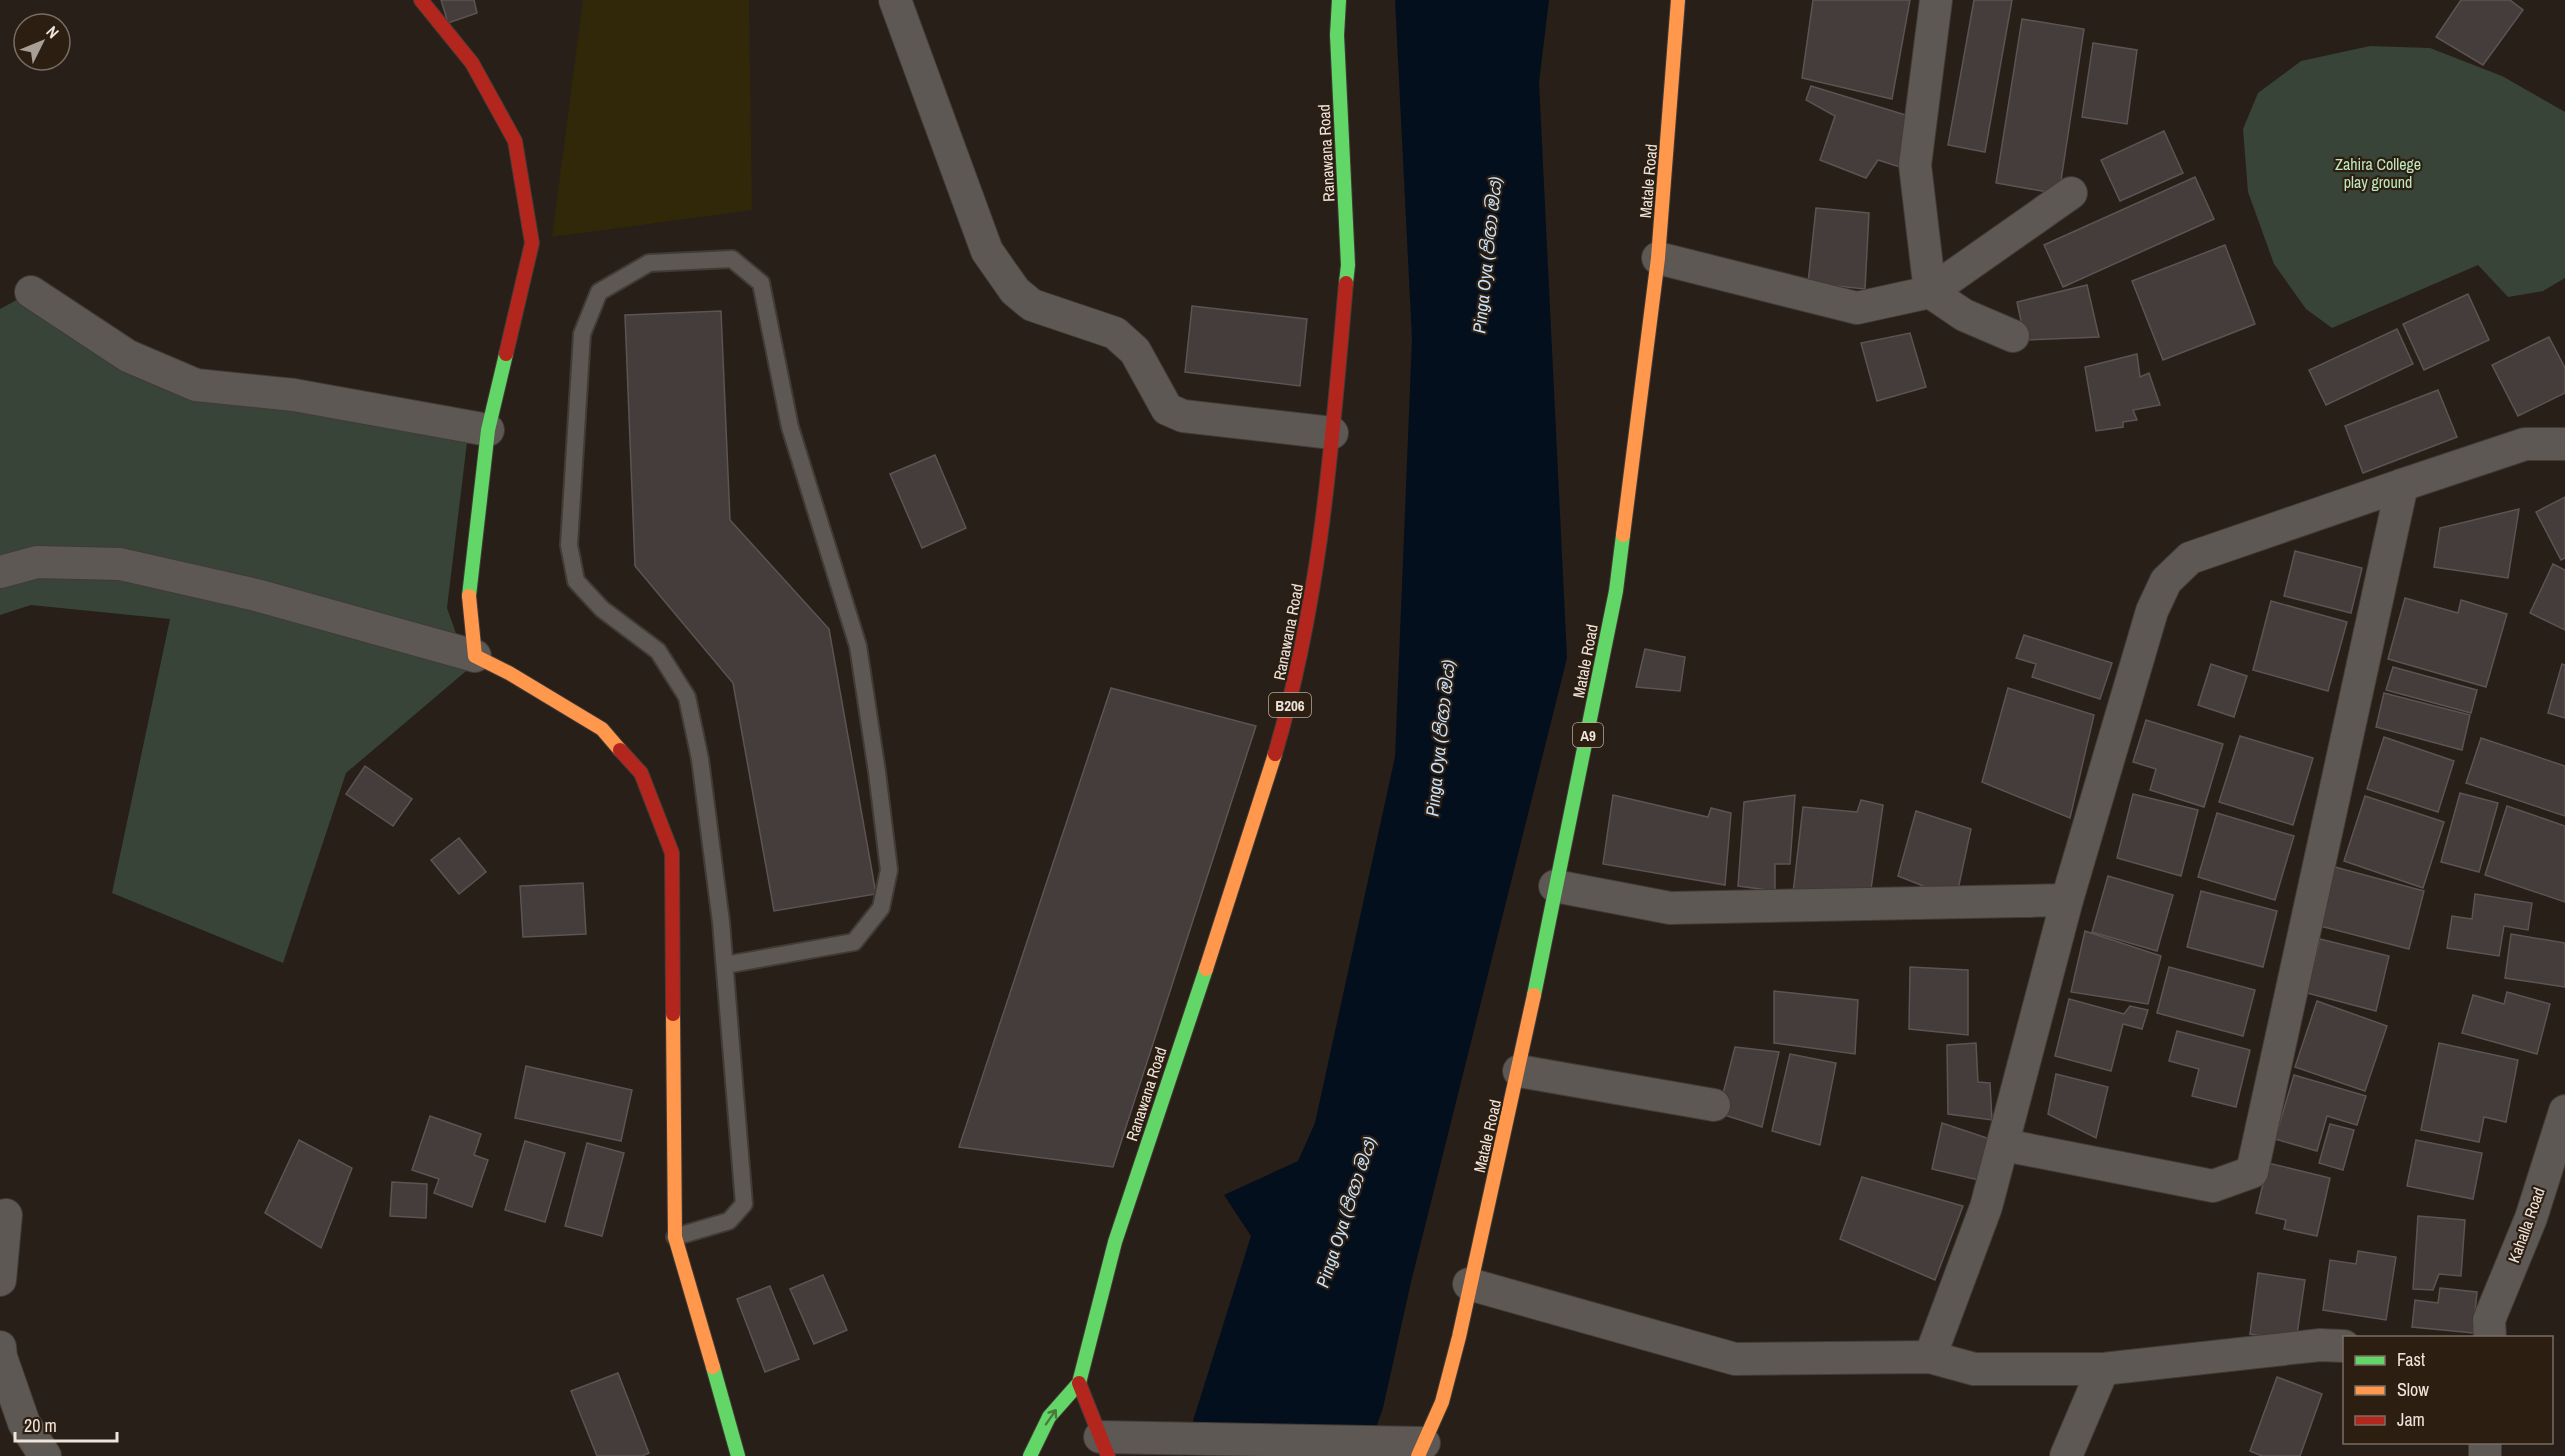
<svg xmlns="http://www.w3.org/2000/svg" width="2565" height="1456" viewBox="0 0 2565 1456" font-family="'Archivo Narrow','Noto Sans Sinhala',sans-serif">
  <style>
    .green { fill: #384437 }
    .sand { fill: #302809 }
    .water { fill: #040f1d }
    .building { fill: #443d3b; stroke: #5c5453; stroke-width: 1.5 }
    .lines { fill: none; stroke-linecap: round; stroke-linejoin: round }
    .lane-casing { stroke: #413b35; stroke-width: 20 }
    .street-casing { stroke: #413b35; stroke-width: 34 }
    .fast-casing { stroke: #413b35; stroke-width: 16 }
    .slow-casing { stroke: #413b35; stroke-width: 16 }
    .jam-casing { stroke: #413b35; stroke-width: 16 }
    .lane { stroke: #5d5854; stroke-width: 16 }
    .street { stroke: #5d5854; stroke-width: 32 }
    .fast { stroke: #63d668; stroke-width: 14 }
    .slow { stroke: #ff974d; stroke-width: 14 }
    .jam { stroke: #b3261e; stroke-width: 14 }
    .oneway { stroke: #487a3d }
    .labels { text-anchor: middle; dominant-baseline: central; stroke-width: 4.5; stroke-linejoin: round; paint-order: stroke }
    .shield { fill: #2d1e12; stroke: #b4a99f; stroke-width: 1.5 }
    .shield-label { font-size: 15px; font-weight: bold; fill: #eee4db }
    .street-label { font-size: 16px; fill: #eee4db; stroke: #2d1e12 }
    .park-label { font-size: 16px; fill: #bce8bd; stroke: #2d1e12 }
    .water-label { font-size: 18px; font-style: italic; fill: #c7e3fb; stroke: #2d1e12 }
  </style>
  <rect width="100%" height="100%" fill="#271f18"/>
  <g class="green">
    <polygon points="2370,46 2430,48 2502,76 2565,112 2565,278 2543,291 2508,297 2478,265 2332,328 2306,309 2274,264 2248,192 2243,129 2258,93 2301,61"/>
    <polygon points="31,292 128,356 468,434 447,608 464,656 472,666 346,773 283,963 112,893 170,619 31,605 0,615 0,309"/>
  </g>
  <polygon class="sand" points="583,0 749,0 752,210 552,237"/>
  <polygon class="water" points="1395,0 1549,0 1539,82 1567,658 1411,1282 1383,1408 1366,1456 1182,1456 1251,1236 1224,1195 1298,1161 1315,1123 1395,757 1412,339"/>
  <g class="building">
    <polygon points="441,0 474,0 477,13 448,23"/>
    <polygon points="1813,0 1910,0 1892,99 1802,78"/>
    <polygon points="1974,0 2012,0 1985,152 1948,145"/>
    <polygon points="2461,0 2510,0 2523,10 2483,65 2436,37"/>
    <polygon points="2022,19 2084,29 2059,194 1996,183"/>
    <polygon points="2093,43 2137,50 2127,124 2082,117"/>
    <polygon points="1811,86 1909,116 1900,167 1878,160 1866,178 1820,160 1835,116 1806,100"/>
    <polygon points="2164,131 2183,173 2120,201 2101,160"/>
    <polygon points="2195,177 2214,219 2063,287 2044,245"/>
    <polygon points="1816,208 1869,213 1865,289 1808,283"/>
    <polygon points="2225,245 2255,324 2163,360 2132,281"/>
    <polygon points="2087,285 2099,337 2025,340 2017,302"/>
    <polygon points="2468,294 2489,340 2424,370 2403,324"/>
    <polygon points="1192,306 1307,319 1300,386 1185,372"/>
    <polygon points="721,311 730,520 829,629 876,894 774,911 733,683 635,566 625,315"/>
    <polygon points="2397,329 2413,364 2326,405 2309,370"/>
    <polygon points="1910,333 1926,387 1877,401 1861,343"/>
    <polygon points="2549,337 2565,368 2565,393 2518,416 2492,365"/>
    <polygon points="2137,354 2140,377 2149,373 2160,405 2133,410 2137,420 2123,422 2123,427 2096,431 2085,367"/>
    <polygon points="2438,390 2457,437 2363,473 2345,426"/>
    <polygon points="935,455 966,528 922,548 890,474"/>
    <polygon points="2565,497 2565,558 2561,560 2536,512"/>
    <polygon points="2519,509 2508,578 2434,567 2440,528"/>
    <polygon points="2295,551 2362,568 2351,613 2284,596"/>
    <polygon points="2553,564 2565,570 2565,630 2530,613"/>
    <polygon points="2405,598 2458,613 2461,600 2507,614 2486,687 2388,659"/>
    <polygon points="2271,601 2347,622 2328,691 2253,670"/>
    <polygon points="2024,635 2112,663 2100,699 2032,677 2036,664 2016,658"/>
    <polygon points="1645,649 1685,657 1680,691 1636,687"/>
    <polygon points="2211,664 2247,676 2234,717 2198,705"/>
    <polygon points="2562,664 2565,665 2565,718 2548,713"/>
    <polygon points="2393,667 2477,690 2471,713 2386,690"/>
    <polygon points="1111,688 1256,726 1113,1167 959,1147"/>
    <polygon points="2008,688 2094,715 2070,818 1982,782"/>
    <polygon points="2384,693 2470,715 2462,750 2376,727"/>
    <polygon points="2146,720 2223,744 2204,807 2150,790 2156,769 2133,762"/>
    <polygon points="2240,736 2313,758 2293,825 2219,802"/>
    <polygon points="2384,737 2454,761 2438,812 2367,789"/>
    <polygon points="2481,738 2565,766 2565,816 2466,783"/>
    <polygon points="365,766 412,799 393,826 346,794"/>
    <polygon points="2460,793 2498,803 2479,872 2441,862"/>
    <polygon points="2133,794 2198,810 2181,876 2117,858"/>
    <polygon points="1613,795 1708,817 1711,808 1731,813 1725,885 1603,864"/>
    <polygon points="1795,795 1790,864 1775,864 1775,891 1738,886 1744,802"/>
    <polygon points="2365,796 2444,822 2423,888 2344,861"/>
    <polygon points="1861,800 1883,805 1870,896 1793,893 1803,807 1857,812"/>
    <polygon points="2507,806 2565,826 2565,902 2485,875"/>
    <polygon points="1916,811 1971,829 1956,899 1898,876"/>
    <polygon points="2217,813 2294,836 2275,900 2198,877"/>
    <polygon points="459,838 486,872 459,894 431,860"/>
    <polygon points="2335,867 2424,891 2409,949 2320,926"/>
    <polygon points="2108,876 2173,895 2157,951 2092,932"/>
    <polygon points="583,883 586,934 523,937 520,886"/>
    <polygon points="2201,891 2277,911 2263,967 2187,947"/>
    <polygon points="2475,894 2532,903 2528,930 2504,926 2499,956 2447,948 2452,916 2472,919"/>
    <polygon points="2085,931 2161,956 2148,1004 2071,992"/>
    <polygon points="2511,934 2565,943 2565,987 2505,978"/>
    <polygon points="2320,939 2389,956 2376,1011 2307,993"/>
    <polygon points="1910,967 1968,970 1968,1035 1909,1029"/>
    <polygon points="2169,967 2255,990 2243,1036 2157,1013"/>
    <polygon points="1774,991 1858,1000 1855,1054 1774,1043"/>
    <polygon points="2507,992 2550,1004 2537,1054 2462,1033 2473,995 2504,1004"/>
    <polygon points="2069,999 2124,1014 2130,1006 2148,1010 2142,1029 2123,1024 2111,1071 2055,1056"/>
    <polygon points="2317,1001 2387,1026 2365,1091 2295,1067"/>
    <polygon points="2177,1031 2250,1050 2236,1107 2192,1096 2199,1069 2169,1061"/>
    <polygon points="1976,1043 1978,1082 1990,1083 1992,1120 1948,1114 1947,1045"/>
    <polygon points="2439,1043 2518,1060 2506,1122 2484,1117 2479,1142 2421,1130"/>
    <polygon points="1735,1047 1779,1052 1762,1127 1718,1113"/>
    <polygon points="1790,1054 1836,1063 1820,1145 1772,1131"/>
    <polygon points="526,1066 632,1090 621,1141 515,1118"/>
    <polygon points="2056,1074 2108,1087 2096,1138 2048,1114"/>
    <polygon points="2294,1075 2366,1096 2357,1125 2327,1116 2317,1151 2275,1139"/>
    <polygon points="430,1116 481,1134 474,1155 488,1160 472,1207 434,1193 439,1179 412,1170"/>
    <polygon points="1942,1123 1990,1139 1983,1181 1932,1169"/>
    <polygon points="2330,1124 2354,1130 2343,1170 2319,1163"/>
    <polygon points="299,1140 352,1168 321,1248 265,1213"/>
    <polygon points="2416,1140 2482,1153 2473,1199 2407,1186"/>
    <polygon points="525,1141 565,1153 545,1222 505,1210"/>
    <polygon points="587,1143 624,1153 602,1236 565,1226"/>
    <polygon points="2268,1163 2330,1178 2317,1236 2284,1229 2286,1220 2256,1213"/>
    <polygon points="1862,1177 1963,1206 1935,1280 1840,1239"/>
    <polygon points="392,1182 427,1184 426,1218 390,1216"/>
    <polygon points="2418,1216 2465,1220 2461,1276 2439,1274 2433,1290 2413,1289"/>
    <polygon points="2358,1251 2396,1257 2386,1320 2323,1310 2330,1260 2356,1264"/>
    <polygon points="2258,1273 2305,1280 2296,1341 2250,1334"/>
    <polygon points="823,1275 847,1330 814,1344 790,1289"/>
    <polygon points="770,1286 799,1359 765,1372 737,1299"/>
    <polygon points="2440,1288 2477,1292 2473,1333 2412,1327 2415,1300 2438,1303"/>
    <polygon points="618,1373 649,1453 642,1456 597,1456 571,1391"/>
    <polygon points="2277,1377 2322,1394 2300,1456 2262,1456 2250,1451"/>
  </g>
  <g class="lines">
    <defs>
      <polyline id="lane" points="675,1237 729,1221 744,1204 721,922 700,759 687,697 658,651 602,609 576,581 569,545 582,334 599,292 649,263 732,259 761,283 790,427 858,646 877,772 889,870 881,908 854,942 725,965"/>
      <g id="street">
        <polyline points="895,0 987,251 1015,291 1032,305 1115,333 1135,351 1167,409 1183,416 1332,433"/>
        <polyline points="1936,0 1915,165 1930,292 1964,315 2013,336"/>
        <polyline points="1658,258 1857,308 1930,292 2071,193"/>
        <polyline points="31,292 128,356 196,385 294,395 488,430"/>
        <polyline points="2402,485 2525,444 2565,444"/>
        <polyline points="0,572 37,562 120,564 256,595 475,656"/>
        <polyline points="1555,886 1670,908 2067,900 1986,1207 1930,1357"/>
        <polyline points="1519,1071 1714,1105"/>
        <polyline points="2004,1145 2213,1186 2252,1172 2402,485 2190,558 2166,581 2152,611 2067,900"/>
        <polyline points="0,1280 6,1215"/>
        <polyline points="1469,1284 1735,1359 1930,1357 1974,1369 2103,1369 2320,1345 2344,1346"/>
        <polyline points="2490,1338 2489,1320 2531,1218 2565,1111"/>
        <polyline points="0,1347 1,1357 24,1423 45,1456"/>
        <polyline points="1100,1437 1424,1443"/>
        <polyline points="2066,1456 2103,1369"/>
        <polyline points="2485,1456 2485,1442"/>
      </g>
      <g id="fast">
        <polyline points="1339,0 1337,35 1348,265 1346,283"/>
        <polyline points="469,596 488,430 506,354"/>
        <polyline points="1534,995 1616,591 1623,535"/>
        <polyline points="713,1367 738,1456"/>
        <polyline points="1030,1456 1049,1417 1079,1383 1115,1242 1206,969"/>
      </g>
      <g id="slow">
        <polyline points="1623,535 1658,258 1678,0"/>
        <polyline points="469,596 475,656 509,673 602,729 620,750"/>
        <polyline points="1206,969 1275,754"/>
        <polyline points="673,1014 675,1237 713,1367"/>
        <polyline points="1418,1456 1442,1402 1459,1337 1534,995"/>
      </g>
      <g id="jam">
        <polyline points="421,0 472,63 515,141 532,243 506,354"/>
        <polyline points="620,750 641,773 672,853 673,1014"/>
        <path d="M1275 754C1321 599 1332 443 1346 283"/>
        <polyline points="1079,1383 1108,1456"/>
      </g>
    </defs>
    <use href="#lane" class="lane-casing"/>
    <use href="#street" class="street-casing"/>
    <use href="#fast" class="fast-casing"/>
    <use href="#slow" class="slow-casing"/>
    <use href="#jam" class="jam-casing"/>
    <use href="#lane" class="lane"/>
    <use href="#street" class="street"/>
    <use href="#fast" class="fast"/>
    <use href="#slow" class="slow"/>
    <use href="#jam" class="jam"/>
  </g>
  <defs><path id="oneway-shaft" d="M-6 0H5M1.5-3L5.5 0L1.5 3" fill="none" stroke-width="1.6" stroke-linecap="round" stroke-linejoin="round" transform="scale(1.5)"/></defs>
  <use class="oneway" href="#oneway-shaft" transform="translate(1051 1417) rotate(-55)"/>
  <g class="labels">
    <g class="shield">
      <rect x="1269" y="693" width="42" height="24" rx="4.5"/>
      <rect x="1573" y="723" width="30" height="24" rx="4.5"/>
    </g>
    <g class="shield-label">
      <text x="1290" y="705">B206</text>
      <text x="1588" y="735">A9</text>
    </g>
    <g class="street-label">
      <text transform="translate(1326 153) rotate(-93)">Ranawana Road</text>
      <text transform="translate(1648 181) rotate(-85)">Matale Road</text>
      <text transform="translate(1288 632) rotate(-79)">Ranawana Road</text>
      <text transform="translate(1585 661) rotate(-79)">Matale Road</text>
      <text transform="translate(1146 1094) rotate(-72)">Ranawana Road</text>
      <text transform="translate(1487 1136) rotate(-77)">Matale Road</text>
      <text transform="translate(2526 1225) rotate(-70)">Kahalla Road</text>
    </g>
    <g class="park-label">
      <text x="2378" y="164">Zahira College<tspan x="2378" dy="18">play ground</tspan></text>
    </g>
    <g class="water-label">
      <text transform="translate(1487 255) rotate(-84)">Pinga Oya (පිඟා ඔය)</text>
      <text transform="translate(1440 738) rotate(-84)">Pinga Oya (පිඟා ඔය)</text>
      <text transform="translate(1346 1212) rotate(-72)">Pinga Oya (පිඟා ඔය)</text>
    </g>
  </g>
  <rect x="2343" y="1336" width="210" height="108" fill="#2d1e12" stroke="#7a6d62" stroke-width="1.5"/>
  <rect x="2355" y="1356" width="30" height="9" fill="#63d668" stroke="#7a6d62" stroke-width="1.5"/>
  <text x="2397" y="1366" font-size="18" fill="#eee4db">Fast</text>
  <rect x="2355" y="1386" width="30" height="9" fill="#ff974d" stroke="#7a6d62" stroke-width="1.5"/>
  <text x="2397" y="1396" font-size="18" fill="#eee4db">Slow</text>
  <rect x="2355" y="1416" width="30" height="9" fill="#b3261e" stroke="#7a6d62" stroke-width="1.5"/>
  <text x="2397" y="1426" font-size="18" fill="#eee4db">Jam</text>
  <g transform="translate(42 42) rotate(47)"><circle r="28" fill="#2d1e12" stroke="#7a6d62" stroke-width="1.5"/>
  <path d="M0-4.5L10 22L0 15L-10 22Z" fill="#a89f97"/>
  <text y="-9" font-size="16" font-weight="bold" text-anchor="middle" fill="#eee4db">N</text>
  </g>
  <path d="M15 1432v9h102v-9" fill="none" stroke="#eee4db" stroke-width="3"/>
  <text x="24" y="1432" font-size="18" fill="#eee4db" stroke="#2d1e12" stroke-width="4.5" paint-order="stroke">20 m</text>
</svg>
